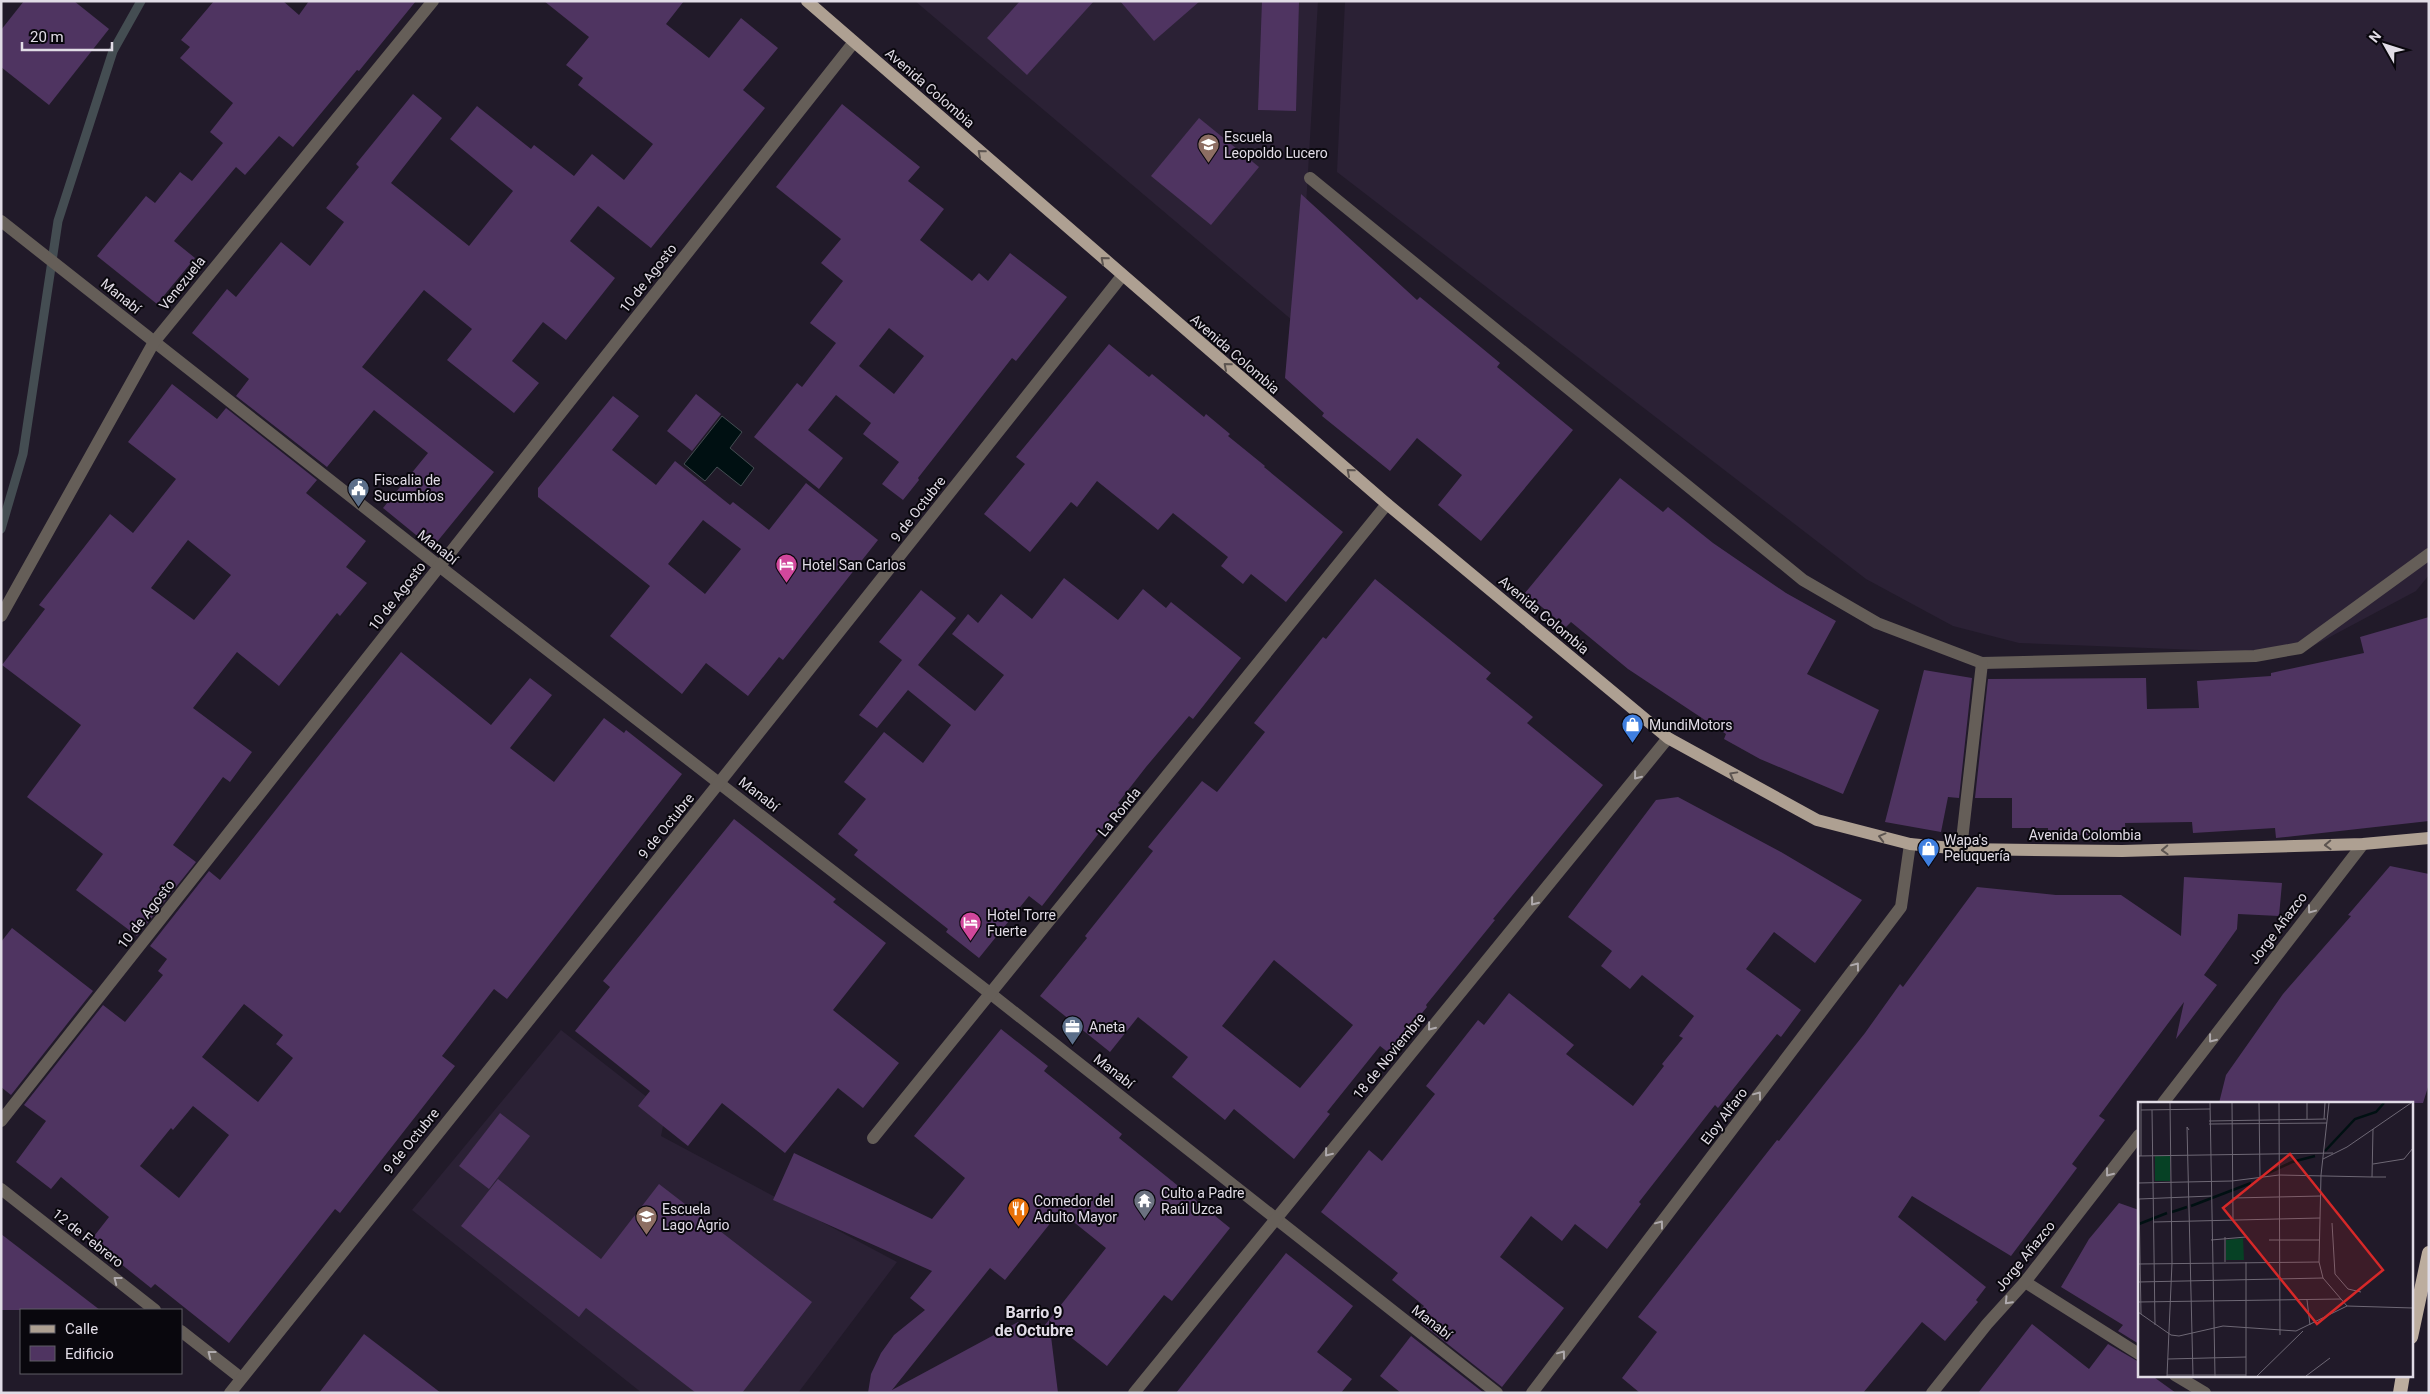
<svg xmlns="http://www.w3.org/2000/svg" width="2430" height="1394" viewBox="0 0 2430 1394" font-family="Roboto,sans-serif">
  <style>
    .built { fill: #2b2135 }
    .water { fill: #001012; stroke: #444d52 }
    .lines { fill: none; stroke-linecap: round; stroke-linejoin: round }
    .stream { stroke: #444d52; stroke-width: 9 }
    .building { fill: #4f3461; fill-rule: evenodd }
    .minor { stroke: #655e58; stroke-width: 12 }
    .primary { stroke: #aea092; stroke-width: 12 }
    .trunk { stroke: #bcad9e; stroke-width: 14 }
    .oneway { stroke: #5c5450 }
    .oneway2 { stroke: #afaaad }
    .labels { text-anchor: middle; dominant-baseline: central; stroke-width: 4; stroke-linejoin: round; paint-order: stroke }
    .street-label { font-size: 14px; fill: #e1dce6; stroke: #09070d }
    .poi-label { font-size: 14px; fill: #e1dce6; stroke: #09070d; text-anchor: start }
    .quarter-label { font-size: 16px; font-weight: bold; fill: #e1dce6; stroke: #09070d }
    .inset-river { fill: none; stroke: #001012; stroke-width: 2.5 }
    .inset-road { fill: none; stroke: #6e6875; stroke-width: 1 }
    .view { fill: #d62828; fill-opacity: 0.15; stroke: #d62828; stroke-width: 2.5 }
    .inset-edge { fill: none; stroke: #e1dce6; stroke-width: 2.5 }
  </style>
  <rect width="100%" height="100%" fill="#211a29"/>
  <g class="built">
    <polygon points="915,1 1318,1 1299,326"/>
    <polygon points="1345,1 2429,1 2429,575 2416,591 2298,654 2019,643 1953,626 1866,579 1337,172"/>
    <polygon points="561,1030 666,1112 661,1136 897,1262 798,1393 642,1393 412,1210"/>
  </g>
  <polygon class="water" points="722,416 742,432 730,448 754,468 741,486 717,467 705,481 684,464"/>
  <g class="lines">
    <polyline class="stream" points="1,529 23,454 58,221 113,51 141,1"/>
  </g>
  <g class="building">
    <polygon points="24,1 74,1 109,29 49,105 1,67 1,30"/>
    <polygon points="214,1 283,1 299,15 309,1 416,1 359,71 357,70 293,147 279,136 245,175 236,167 174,241 195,258 157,304 97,256 146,196 155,203 180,172 192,181 223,143 210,132 233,103 180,58 190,47 181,40"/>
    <polygon points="544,1 684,1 666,24 709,58 741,18 778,48 743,90 765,108 651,248 598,206 570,241 615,278 566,340 543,322 512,361 539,383 514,413 447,360 472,329 424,290 362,367 494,472 432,548 383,508 428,453 374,410 327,467 236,396 249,379 192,333 227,289 236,297 281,242 310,266 344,222 326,208 359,167 356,164 413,94 442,118 391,183 469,246 513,191 450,139 477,106 531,149 534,145 574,176 592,154 624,180 653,144 578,85 583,78 566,65 589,37"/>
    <polygon points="1020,1 1094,1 1027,75 987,38"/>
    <polygon points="1120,1 1200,1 1154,41"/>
    <polygon points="1262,1 1299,1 1296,111 1258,110"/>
    <path d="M842 104 920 167 908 181 944 209 920 240 972 281 979 273 988 281 1010 253 1067 297 1016 361 1012 358 918 478 919 480 903 500 882 484 899 462 863 434 871 423 836 395 808 430 843 458 819 489 754 437 797 383 802 387 836 343 810 323 843 281 821 263 841 239 776 187ZM889 328 924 356 894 394 859 366Z"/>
    <polygon points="1199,118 1259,167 1211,225 1151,176"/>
    <polygon points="1301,194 1417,300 1420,297 1500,363 1497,367 1573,430 1481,541 1438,505 1462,475 1417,438 1390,471 1322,416 1324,413 1285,378"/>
    <polygon points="1109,344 1149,377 1152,374 1204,417 1206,414 1230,434 1228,436 1265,466 1264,467 1343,532 1286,602 1251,574 1243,584 1221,566 1228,557 1173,513 1158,530 1097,481 1077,507 1071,502 1030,552 984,514 1025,464 1016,457"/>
    <path d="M172 384 217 419 226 408 317 480 306 493 366 541 346 567 367 583 340 616 337 613 279 686 237 652 193 708 252 752 230 782 223 777 173 845 196 862 137 936 76 890 103 854 27 797 81 725 2 665 45 609 39 605 110 514 133 533 176 479 128 442ZM188 540 231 575 194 620 151 588Z"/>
    <polygon points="696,394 721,414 692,451 667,431"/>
    <path d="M613 396 639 416 612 450 656 485 675 461 730 505 733 502 769 530 806 483 878 540 783 660 779 657 748 696 706 663 682 694 610 636 650 586 538 497V488ZM703 520 741 549 705 594 668 564Z"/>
    <polygon points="1620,478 1663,512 1668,507 1713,543 1786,593 1836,621 1807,674 1879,710 1843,794 1760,759 1724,739 1726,734 1628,669 1571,622 1566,627 1525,593"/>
    <polygon points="1064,578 1118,620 1143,589 1166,608 1171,602 1241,658 1193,719 1189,716 1146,767 1118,803 1121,805 1042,906 1029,896 979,958 946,932 948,929 854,855 858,850 838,834 866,799 844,782 884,732 923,763 951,725 908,690 877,728 859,715 902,660 879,642 921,590 956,618 918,665 975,711 1004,675 952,634 968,614 978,623 1001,594 1032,619"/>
    <path d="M1375 579 1491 673 1486 679 1533 717 1527 723 1603 785 1493 919 1495 920 1426 1005 1427 1007 1389 1053 1380 1046 1327 1112 1330 1114 1294 1159 1234 1109 1225 1120 1172 1077 1188 1057 1138 1017 1110 1052 1040 996 1087 938 1085 936 1153 851 1148 847 1202 781 1217 792 1265 732 1254 723 1323 637 1326 639ZM1274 960 1353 1025 1300 1088 1222 1026Z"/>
    <polygon points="2429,617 2429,821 2276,838 2275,828 2193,833 2192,822 2125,823 2126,838 2087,841 2087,835 2048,836 2048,828 2012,828 2012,798 1975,798 1988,679 2146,678 2147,709 2199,708 2197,681 2271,676 2271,673 2364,653 2360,637"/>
    <path d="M401 652 491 725 530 678 552 695 510 748 554 782 604 718 624 733 626 730 682 774 507 999 494 989 442 1056 455 1066 340 1213 335 1209 229 1343 155 1284 151 1288 91 1240 109 1217 61 1177 51 1189 16 1162 46 1121 24 1105 103 1005 125 1022 163 975 158 971 167 959 150 946 209 871 220 880ZM244 1004 283 1035 276 1044 293 1058 258 1102 202 1057ZM193 1106 229 1135 179 1198 140 1166 171 1128 173 1130Z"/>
    <polygon points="1924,670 1972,678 1959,798 1948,797 1941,832 1885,822"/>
    <polygon points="1678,797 1781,852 1862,900 1815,963 1774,932 1746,969 1801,1010 1781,1037 1777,1034 1718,1108 1715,1105 1639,1202 1641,1204 1607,1249 1575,1224 1562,1241 1531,1216 1500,1257 1564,1308 1502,1387 1421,1323 1426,1318 1419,1312 1424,1306 1392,1280 1398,1273 1321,1212 1369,1150 1382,1161 1435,1094 1426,1086 1478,1020 1484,1025 1509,993 1574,1045 1566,1054 1633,1106 1664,1066 1662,1064 1683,1038 1679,1036 1694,1016 1642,975 1630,989 1601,966 1612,951 1568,917 1656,800"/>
    <polygon points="734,819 836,899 833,902 886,943 833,1010 899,1063 863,1108 838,1088 785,1153 722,1103 688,1146 638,1106 650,1091 575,1031 610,987 603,981"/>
    <polygon points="2390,866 2429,874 2429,1084 2423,1103 2219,1103 2226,1075 2283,994 2351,916 2348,915"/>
    <polygon points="2184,877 2282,883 2279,916 2238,914 2237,929 2204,975 2217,985 2176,1039 2184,1002 2099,1116 2105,1120 2072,1164 2077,1168 2011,1256 1912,1196 1898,1217 1986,1287 1976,1300 1978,1302 1945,1341 1922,1322 1863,1393 1640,1393 1622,1378 1657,1332 1638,1317 1777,1140 1779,1141 1865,1033 1900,984 1903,987 1977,887 2056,895 2121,895 2181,936"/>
    <polygon points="12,928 93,991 11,1095 1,1087 1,942"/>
    <polygon points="1001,1029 1048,1066 1044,1071 1122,1134 1119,1138 1230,1228 1172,1301 1164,1295 1107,1366 1049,1320 1106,1248 1060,1211 1005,1280 990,1268 892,1390 1018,1322 1035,1337 1049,1320 1058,1393 868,1393 871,1374 881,1353 894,1335 925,1310 910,1298 932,1271 773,1200 794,1153 932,1219 965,1178 914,1136"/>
    <polygon points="500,1113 530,1136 489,1189 459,1166"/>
    <polygon points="498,1179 601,1259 659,1184 812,1302 742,1393 696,1393 586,1308 579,1317 461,1226"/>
    <polygon points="2119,1203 2139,1210 2139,1344 2118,1331 2123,1325 2061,1287 2089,1239"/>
    <polygon points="1,1234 100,1310 1,1310"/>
    <polygon points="1286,1253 1353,1306 1317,1352 1352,1379 1341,1393 1176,1393"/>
    <polygon points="2032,1324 2089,1369 2108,1344 2139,1362 2139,1375 2151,1375 2176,1393 1978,1393"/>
    <polygon points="364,1334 441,1393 319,1393"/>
    <polygon points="1411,1336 1484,1393 1401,1393 1380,1376"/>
  </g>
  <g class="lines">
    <g class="minor">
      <polyline points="1310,178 1803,580 1877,623 1982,663 2255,656 2300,648 2429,554"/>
      <polyline points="1,221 439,566 991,994 1497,1393"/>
      <polyline points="1,616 154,342 433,1"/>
      <polyline points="1961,849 1982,663"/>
      <polyline points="2163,1103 2363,844"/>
      <polyline points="1,1121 854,42"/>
      <polyline points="873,1138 1387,504"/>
      <polyline points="1,1189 155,1310"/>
      <polyline points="2025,1282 2139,1354"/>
      <polyline points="181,1331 241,1378"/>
      <polyline points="2175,1375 2205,1393"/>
      <polyline points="230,1393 719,783 1122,276"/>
      <polyline points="1134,1393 1668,738"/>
      <polyline points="1532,1393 1901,907 1910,844"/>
      <polyline points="1932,1393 1987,1324 2025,1282 2139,1135"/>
    </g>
    <polyline class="primary" points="807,1 1387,504 1668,738 1817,820 1910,844 1961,849 2122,851 2363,844 2429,838"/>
    <g class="trunk">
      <polyline points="2411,1337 2429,1253"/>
      <polyline points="2400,1393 2403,1375"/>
    </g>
  </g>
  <defs><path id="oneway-chevron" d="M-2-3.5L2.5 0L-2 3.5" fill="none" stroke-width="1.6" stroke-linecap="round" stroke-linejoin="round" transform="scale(1.25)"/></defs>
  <g class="oneway">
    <use href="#oneway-chevron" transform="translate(981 153) rotate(-139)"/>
    <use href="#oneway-chevron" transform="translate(1104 260) rotate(-139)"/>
    <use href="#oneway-chevron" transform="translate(1227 366) rotate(-139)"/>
    <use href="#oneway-chevron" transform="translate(1350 472) rotate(-139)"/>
    <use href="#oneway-chevron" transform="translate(1733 775) rotate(-151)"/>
    <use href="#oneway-chevron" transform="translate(1882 837) rotate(-165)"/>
    <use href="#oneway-chevron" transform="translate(2328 845) rotate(178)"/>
    <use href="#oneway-chevron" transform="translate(2165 850) rotate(178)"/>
  </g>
  <g class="oneway2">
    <use href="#oneway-chevron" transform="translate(1637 776) rotate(129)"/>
    <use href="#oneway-chevron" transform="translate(1534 902) rotate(129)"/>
    <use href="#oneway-chevron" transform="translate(2311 910) rotate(127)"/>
    <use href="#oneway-chevron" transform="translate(1856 966) rotate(-53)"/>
    <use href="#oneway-chevron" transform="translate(1431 1027) rotate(129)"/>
    <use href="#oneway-chevron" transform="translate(2212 1039) rotate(128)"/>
    <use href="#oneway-chevron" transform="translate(1758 1095) rotate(-53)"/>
    <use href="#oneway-chevron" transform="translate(1328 1153) rotate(129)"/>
    <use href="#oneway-chevron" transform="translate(2109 1173) rotate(128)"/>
    <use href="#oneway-chevron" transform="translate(1660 1224) rotate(-53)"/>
    <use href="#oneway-chevron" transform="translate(117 1280) rotate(-142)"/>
    <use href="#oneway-chevron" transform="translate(2008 1301) rotate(133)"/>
    <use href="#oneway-chevron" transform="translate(211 1354) rotate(-142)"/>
    <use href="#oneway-chevron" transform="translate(1562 1354) rotate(-53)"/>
  </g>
  <defs>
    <symbol id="school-pin" viewBox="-11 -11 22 30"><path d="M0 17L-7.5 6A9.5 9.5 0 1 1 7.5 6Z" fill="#8d6e63" stroke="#09070d"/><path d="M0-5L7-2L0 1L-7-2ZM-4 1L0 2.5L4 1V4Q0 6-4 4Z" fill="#fff"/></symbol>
    <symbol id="civic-pin" viewBox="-11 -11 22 30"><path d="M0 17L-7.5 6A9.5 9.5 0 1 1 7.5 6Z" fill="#5c6f8a" stroke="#09070d"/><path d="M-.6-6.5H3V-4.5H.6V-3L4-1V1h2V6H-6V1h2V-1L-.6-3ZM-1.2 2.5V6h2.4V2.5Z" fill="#fff"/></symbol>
    <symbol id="hotel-pin" viewBox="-11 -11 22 30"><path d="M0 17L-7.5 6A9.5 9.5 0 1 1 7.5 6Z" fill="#d1479c" stroke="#09070d"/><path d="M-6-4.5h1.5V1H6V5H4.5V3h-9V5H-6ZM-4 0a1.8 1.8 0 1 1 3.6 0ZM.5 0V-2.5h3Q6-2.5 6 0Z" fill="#fff"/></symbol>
    <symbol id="shop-pin" viewBox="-11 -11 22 30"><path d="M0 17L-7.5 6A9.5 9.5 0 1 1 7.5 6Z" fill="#3f7fe0" stroke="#09070d"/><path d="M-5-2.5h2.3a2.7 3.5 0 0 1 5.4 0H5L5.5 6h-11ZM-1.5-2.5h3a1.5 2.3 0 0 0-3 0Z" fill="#fff"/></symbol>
    <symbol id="office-pin" viewBox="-11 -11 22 30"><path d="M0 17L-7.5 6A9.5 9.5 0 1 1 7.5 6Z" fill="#5c6f8a" stroke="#09070d"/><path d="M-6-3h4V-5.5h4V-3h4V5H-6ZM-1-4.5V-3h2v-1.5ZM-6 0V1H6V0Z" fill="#fff"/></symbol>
    <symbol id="temple-pin" viewBox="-11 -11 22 30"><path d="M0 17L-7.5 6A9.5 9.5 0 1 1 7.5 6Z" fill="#6b7280" stroke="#09070d"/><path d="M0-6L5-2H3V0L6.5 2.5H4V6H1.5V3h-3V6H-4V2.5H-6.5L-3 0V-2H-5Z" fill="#fff"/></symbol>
    <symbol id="restaurant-pin" viewBox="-11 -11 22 30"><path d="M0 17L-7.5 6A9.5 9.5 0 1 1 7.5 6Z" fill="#e8710a" stroke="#09070d"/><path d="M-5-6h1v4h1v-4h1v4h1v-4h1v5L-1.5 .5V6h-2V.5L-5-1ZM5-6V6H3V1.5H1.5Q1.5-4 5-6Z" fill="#fff"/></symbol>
  </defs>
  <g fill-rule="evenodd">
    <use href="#school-pin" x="1196" y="132" width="25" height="34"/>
    <use href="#civic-pin" x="346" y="476" width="25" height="34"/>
    <use href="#hotel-pin" x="774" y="552" width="25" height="34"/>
    <use href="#shop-pin" x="1620" y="712" width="25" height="34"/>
    <use href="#shop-pin" x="1916" y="836" width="25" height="34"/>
    <use href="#hotel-pin" x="958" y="910" width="25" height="34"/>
    <use href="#office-pin" x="1060" y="1014" width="25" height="34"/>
    <use href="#temple-pin" x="1132" y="1188" width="25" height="34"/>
    <use href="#restaurant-pin" x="1006" y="1196" width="25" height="34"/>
    <use href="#school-pin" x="634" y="1204" width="25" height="34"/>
  </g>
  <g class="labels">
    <g class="street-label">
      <text transform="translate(930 88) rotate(41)">Avenida Colombia</text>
      <text transform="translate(648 278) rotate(-52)">10 de Agosto</text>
      <text transform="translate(182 283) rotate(-51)">Venezuela</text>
      <text transform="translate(121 296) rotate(39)">Manabí</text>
      <text transform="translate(1235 354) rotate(41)">Avenida Colombia</text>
      <text transform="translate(918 509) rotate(-52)">9 de Octubre</text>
      <text transform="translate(438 547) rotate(38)">Manabí</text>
      <text transform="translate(397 596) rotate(-52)">10 de Agosto</text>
      <text transform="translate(1544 615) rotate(40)">Avenida Colombia</text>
      <text transform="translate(759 794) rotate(38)">Manabí</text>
      <text transform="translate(1119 812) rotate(-51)">La Ronda</text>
      <text transform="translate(666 826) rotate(-51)">9 de Octubre</text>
      <text x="2085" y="835">Avenida Colombia</text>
      <text transform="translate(146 914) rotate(-52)">10 de Agosto</text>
      <text transform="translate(2278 928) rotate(-53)">Jorge Añazco</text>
      <text transform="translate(1389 1056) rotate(-51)">18 de Noviembre</text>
      <text transform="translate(1114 1071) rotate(38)">Manabí</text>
      <text transform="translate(1724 1116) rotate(-53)">Eloy Alfaro</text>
      <text transform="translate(411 1141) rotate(-51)">9 de Octubre</text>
      <text transform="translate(88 1238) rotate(38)">12 de Febrero</text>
      <text transform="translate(2025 1256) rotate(-51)">Jorge Añazco</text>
      <text transform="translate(1432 1322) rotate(38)">Manabí</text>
    </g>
    <g class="poi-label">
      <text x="1224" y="137">Escuela<tspan x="1224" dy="16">Leopoldo Lucero</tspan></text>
      <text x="374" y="480">Fiscalia de<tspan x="374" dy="16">Sucumbíos</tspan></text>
      <text x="802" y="565">Hotel San Carlos</text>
      <text x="1649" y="725">MundiMotors</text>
      <text x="1944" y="840">Wapa's<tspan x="1944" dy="16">Peluquería</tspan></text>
      <text x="987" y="915">Hotel Torre<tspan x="987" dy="16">Fuerte</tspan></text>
      <text x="1089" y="1027">Aneta</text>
      <text x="1161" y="1193">Culto a Padre<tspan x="1161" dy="16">Raúl Uzca</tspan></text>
      <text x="1034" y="1201">Comedor del<tspan x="1034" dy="16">Adulto Mayor</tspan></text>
      <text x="662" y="1209">Escuela<tspan x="662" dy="16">Lago Agrio</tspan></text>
    </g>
    <g class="quarter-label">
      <text x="1034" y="1312">Barrio 9<tspan x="1034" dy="18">de Octubre</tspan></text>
    </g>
  </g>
  <g transform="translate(2138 1102)">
    <rect width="275" height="275" fill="#211a29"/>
    <path d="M17 54H32V79H17ZM105 136 106 158H88V138Z" fill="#064125"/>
    <path class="inset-river" d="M187 49 217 17 238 10 246 1M124 74 154 60 177 54M53 104 113 81M34 110 49 105M1 122 29 111"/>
    <path class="inset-road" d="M3 1V54M72 1 77 274M94 1 95 117M121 1 122 76M141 1 142 233M169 1V17M191 1 183 73 181 160 185 176 209 204M3 8 72 7M14 8 17 223M186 17 187 1M71 19 188 17M71 22 189 21M235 27 234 75H248M51 28 49 25 55 274M0 54 195 51M185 57 209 45 273 1M235 62 266 57 275 46M0 81 94 79 141 73 234 75M95 96 183 94M1 97 3 212M1 97 73 94M16 120 182 116M194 121 197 172 210 187 223 190M87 135V160M73 138 108 135M131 138H181M0 162 181 160M0 180 185 176M169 198 172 223M0 200 203 197M0 210 33 233 41 234 85 224 158 229 209 204 275 206M30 257 108 255M29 273H108M29 274 34 161 32 1M108 274V160M119 274 165 229M168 274 192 256"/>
    <path class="view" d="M152 52 245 168 179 222 85 106Z"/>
    <rect width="275" height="275" class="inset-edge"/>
  </g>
  <rect width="2430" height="1394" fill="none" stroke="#e1dce6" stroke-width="5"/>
  <rect x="20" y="1309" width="162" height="65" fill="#09070d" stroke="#5f5c64"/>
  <rect x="30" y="1325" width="25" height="8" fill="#aea092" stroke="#5f5c64"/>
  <text x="65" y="1334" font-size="15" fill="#e1dce6">Calle</text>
  <rect x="30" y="1346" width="25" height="15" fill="#4f3461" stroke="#5f5c64"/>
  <text x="65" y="1359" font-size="15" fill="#e1dce6">Edificio</text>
  <g transform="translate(2385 45) rotate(309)" stroke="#09070d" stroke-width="4" paint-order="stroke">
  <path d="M0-4L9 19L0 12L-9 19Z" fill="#e1dce6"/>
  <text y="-8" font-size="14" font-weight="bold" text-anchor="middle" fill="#e1dce6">N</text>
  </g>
  <path d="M22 42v8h90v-8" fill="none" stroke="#e1dce6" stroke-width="2.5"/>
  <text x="30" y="42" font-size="15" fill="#e1dce6" stroke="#09070d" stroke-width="4" paint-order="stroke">20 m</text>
</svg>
